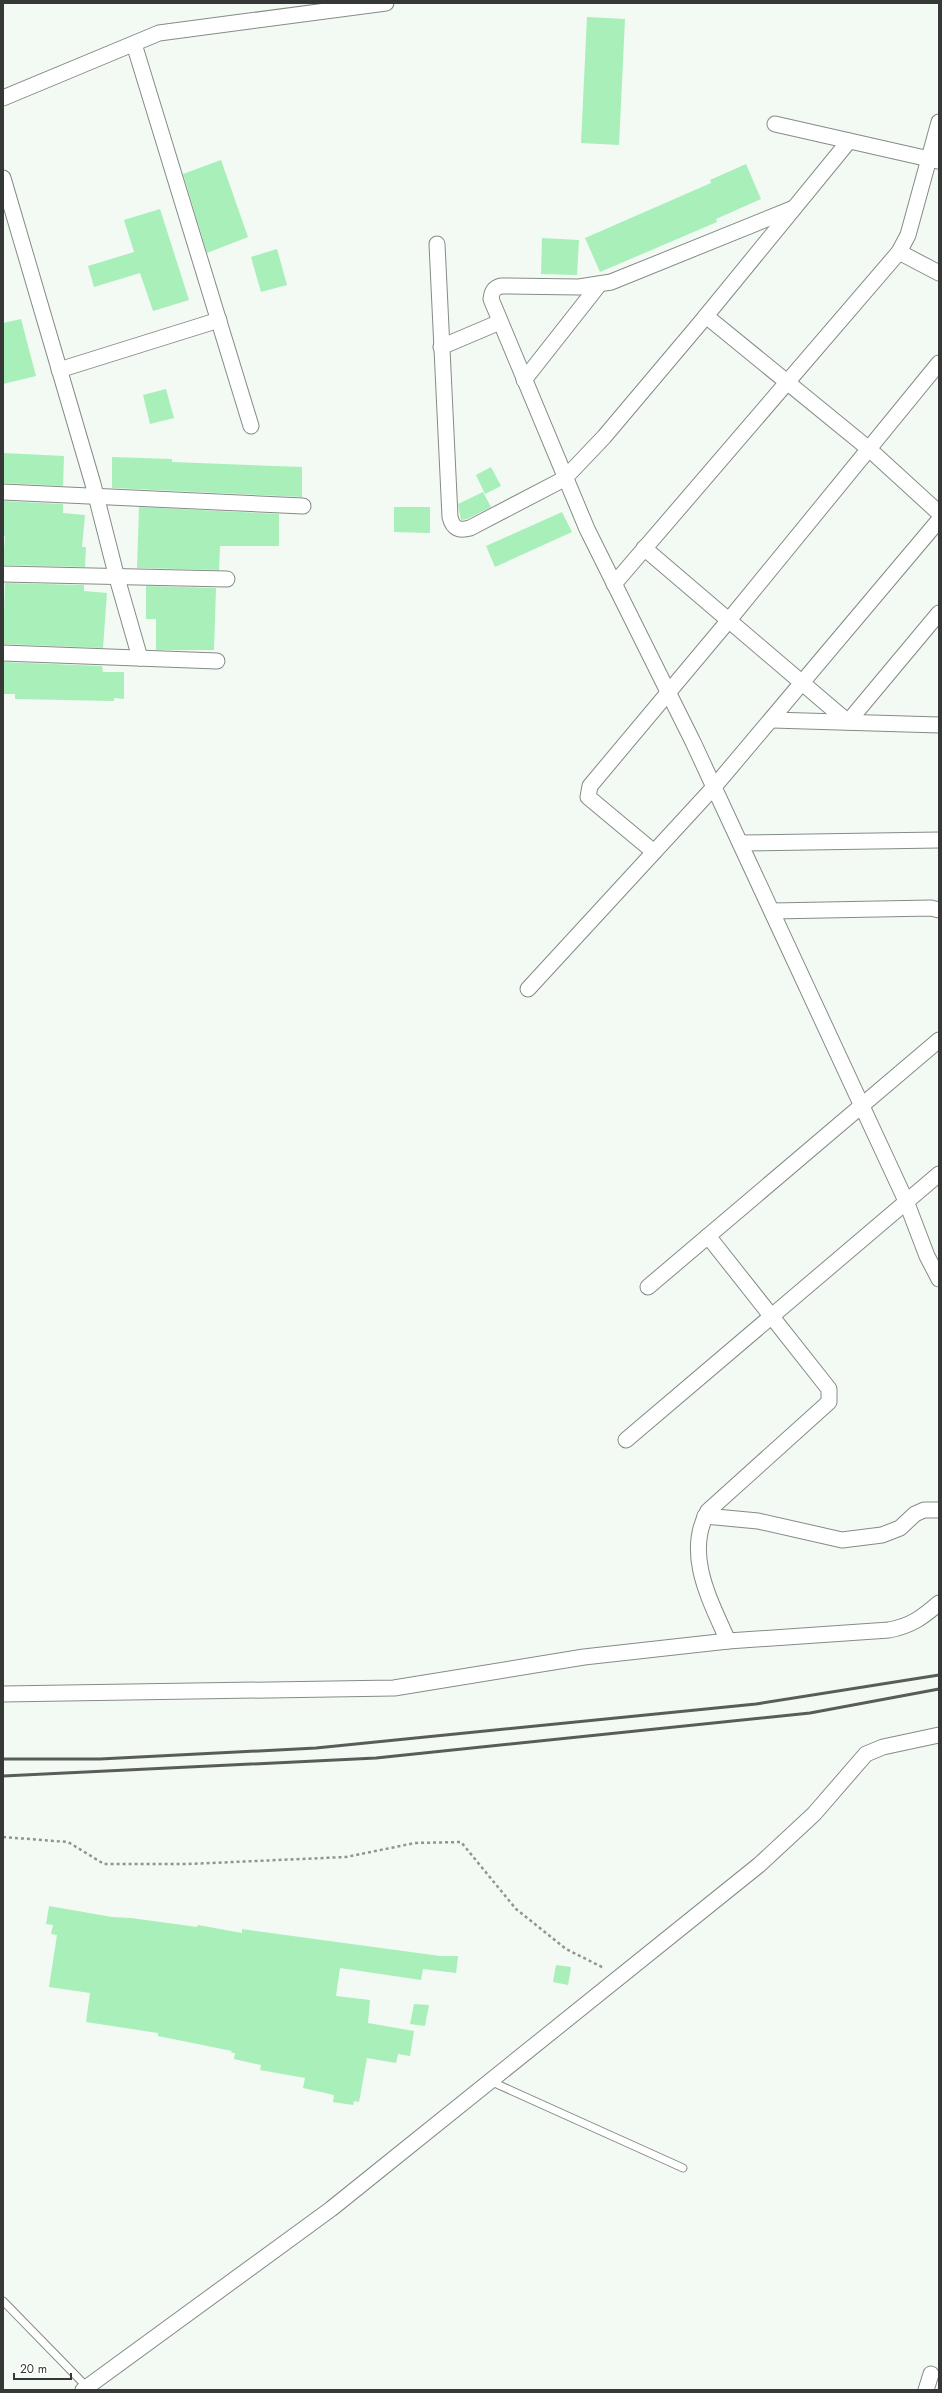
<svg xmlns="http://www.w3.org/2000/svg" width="942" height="2393" viewBox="0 0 942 2393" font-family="Jost,sans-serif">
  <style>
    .building { fill: #a8efba }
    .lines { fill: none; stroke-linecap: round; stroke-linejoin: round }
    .service-casing { stroke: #848c86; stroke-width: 9 }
    .minor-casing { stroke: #848c86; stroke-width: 17 }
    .path { stroke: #909591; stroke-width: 2.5; stroke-dasharray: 3 3; stroke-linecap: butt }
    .service { stroke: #fff; stroke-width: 7 }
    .minor { stroke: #fff; stroke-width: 15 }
    .rail { stroke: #595d5a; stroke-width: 3 }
  </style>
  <rect width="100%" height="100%" fill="#f2faf3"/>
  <g class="building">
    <polygon points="587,17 625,19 619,145 581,143"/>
    <polygon points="221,160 248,237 207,253 183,174"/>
    <polygon points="746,164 761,199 716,219 717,222 600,272 585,238 711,183 710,180"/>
    <polygon points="160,209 189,300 153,311 140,273 94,287 88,266 134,252 124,220"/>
    <polygon points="542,238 579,240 577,275 541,274"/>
    <polygon points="277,249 287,285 261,292 251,257"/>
    <polygon points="21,319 36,376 3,384 3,323"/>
    <polygon points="166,389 174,418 150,424 143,395"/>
    <polygon points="3,453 64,456 63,486 3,483"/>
    <polygon points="112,457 172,459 172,462 302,467 302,497 112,488"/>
    <polygon points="491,467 501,486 485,494 476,475"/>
    <polygon points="483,492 491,507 467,519 461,520 458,504"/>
    <polygon points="3,501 63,504 63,513 85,515 82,547 86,547 85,567 3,565 5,536 3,536"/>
    <polygon points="139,507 279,514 279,546 220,546 219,570 137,568"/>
    <polygon points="394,507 430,507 430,533 394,532"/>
    <polygon points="562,512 572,532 495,567 486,546"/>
    <polygon points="5,583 84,585 84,591 107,593 103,648 3,644"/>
    <polygon points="146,586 216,588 214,650 156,650 156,619 146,619"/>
    <polygon points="3,662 102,666 103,672 124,672 124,699 114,698 114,701 15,699 15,694 3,694"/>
    <polygon points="49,1906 112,1917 131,1918 197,1927 198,1925 242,1933 242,1929 440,1956 458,1956 456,1973 423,1969 421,1980 340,1968 336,1996 370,2000 368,2023 414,2031 410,2056 398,2054 396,2063 367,2058 359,2102 354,2101 353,2105 333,2102 334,2095 303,2088 305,2078 260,2070 261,2065 234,2059 235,2053 231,2053 232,2051 158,2036 158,2033 86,2022 90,1993 49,1987 57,1935 51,1934 53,1925 46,1924"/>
    <polygon points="556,1965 571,1967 568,1985 553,1982"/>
    <polygon points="414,2004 429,2005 425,2026 410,2024"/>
  </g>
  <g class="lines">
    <defs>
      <g id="service">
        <polyline points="490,2081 683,2168"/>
        <polyline points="3,2301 87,2387"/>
      </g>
      <g id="minor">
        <polyline points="134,44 251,426"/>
        <polyline points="3,98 159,33 386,3"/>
        <polyline points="775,124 938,161"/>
        <polyline points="3,178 93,484 117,578 140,658"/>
        <path d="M794 208 611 282 579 287 501 286C494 288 492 291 491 299L587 529 693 742 906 1201 927 1256 939 1279"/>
        <path d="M437 244 450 517C453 529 459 531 470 528L564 479 604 437 701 322 849 141"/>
        <polyline points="899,252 939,273"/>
        <polyline points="706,316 869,449 939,513"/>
        <polyline points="441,347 500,322"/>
        <polyline points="59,370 219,320"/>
        <polyline points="524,380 598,286"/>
        <polyline points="3,492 303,506"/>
        <polyline points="644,548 848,722 939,613"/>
        <polyline points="3,574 227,579"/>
        <polyline points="614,584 899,252 908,235 939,122"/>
        <polyline points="3,653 217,661"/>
        <polyline points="772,720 939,725"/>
        <polyline points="740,843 939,840"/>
        <polyline points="654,852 588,797 590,786 729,620 939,363"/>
        <polyline points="772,911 931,908 939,910"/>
        <polyline points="528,989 714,787 939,520"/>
        <path d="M708 1236 829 1389V1402L708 1511C684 1554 710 1600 728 1641"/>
        <polyline points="648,1287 939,1040"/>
        <polyline points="626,1440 939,1174"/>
        <polyline points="705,1516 758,1521 842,1540 882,1535 900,1528 915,1514 924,1510 939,1510"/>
        <path d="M3 1694 394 1688 584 1657 728 1641 889 1630C911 1626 923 1617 939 1603"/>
        <polyline points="83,2390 331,2209 759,1865 814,1814 866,1754 883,1747 939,1735"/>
        <polyline points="926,2390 931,2374"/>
      </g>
    </defs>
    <use href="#service" class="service-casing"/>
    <use href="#minor" class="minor-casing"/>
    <polyline class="path" points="3,1837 68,1842 104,1864 188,1864 346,1857 415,1843 461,1842 516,1909 566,1949 604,1968"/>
    <use href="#service" class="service"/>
    <use href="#minor" class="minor"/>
    <g class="rail">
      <polyline points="3,1759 100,1759 316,1748 756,1704 939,1675"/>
      <polyline points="3,1776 376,1758 810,1713 939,1689"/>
    </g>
  </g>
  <rect width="942" height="2393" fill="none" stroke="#353836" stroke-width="8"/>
  <path d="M14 2373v6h57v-6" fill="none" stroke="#353836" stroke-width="2"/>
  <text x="20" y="2373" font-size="12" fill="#353836" stroke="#ffffff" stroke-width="3" paint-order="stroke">20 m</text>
</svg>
